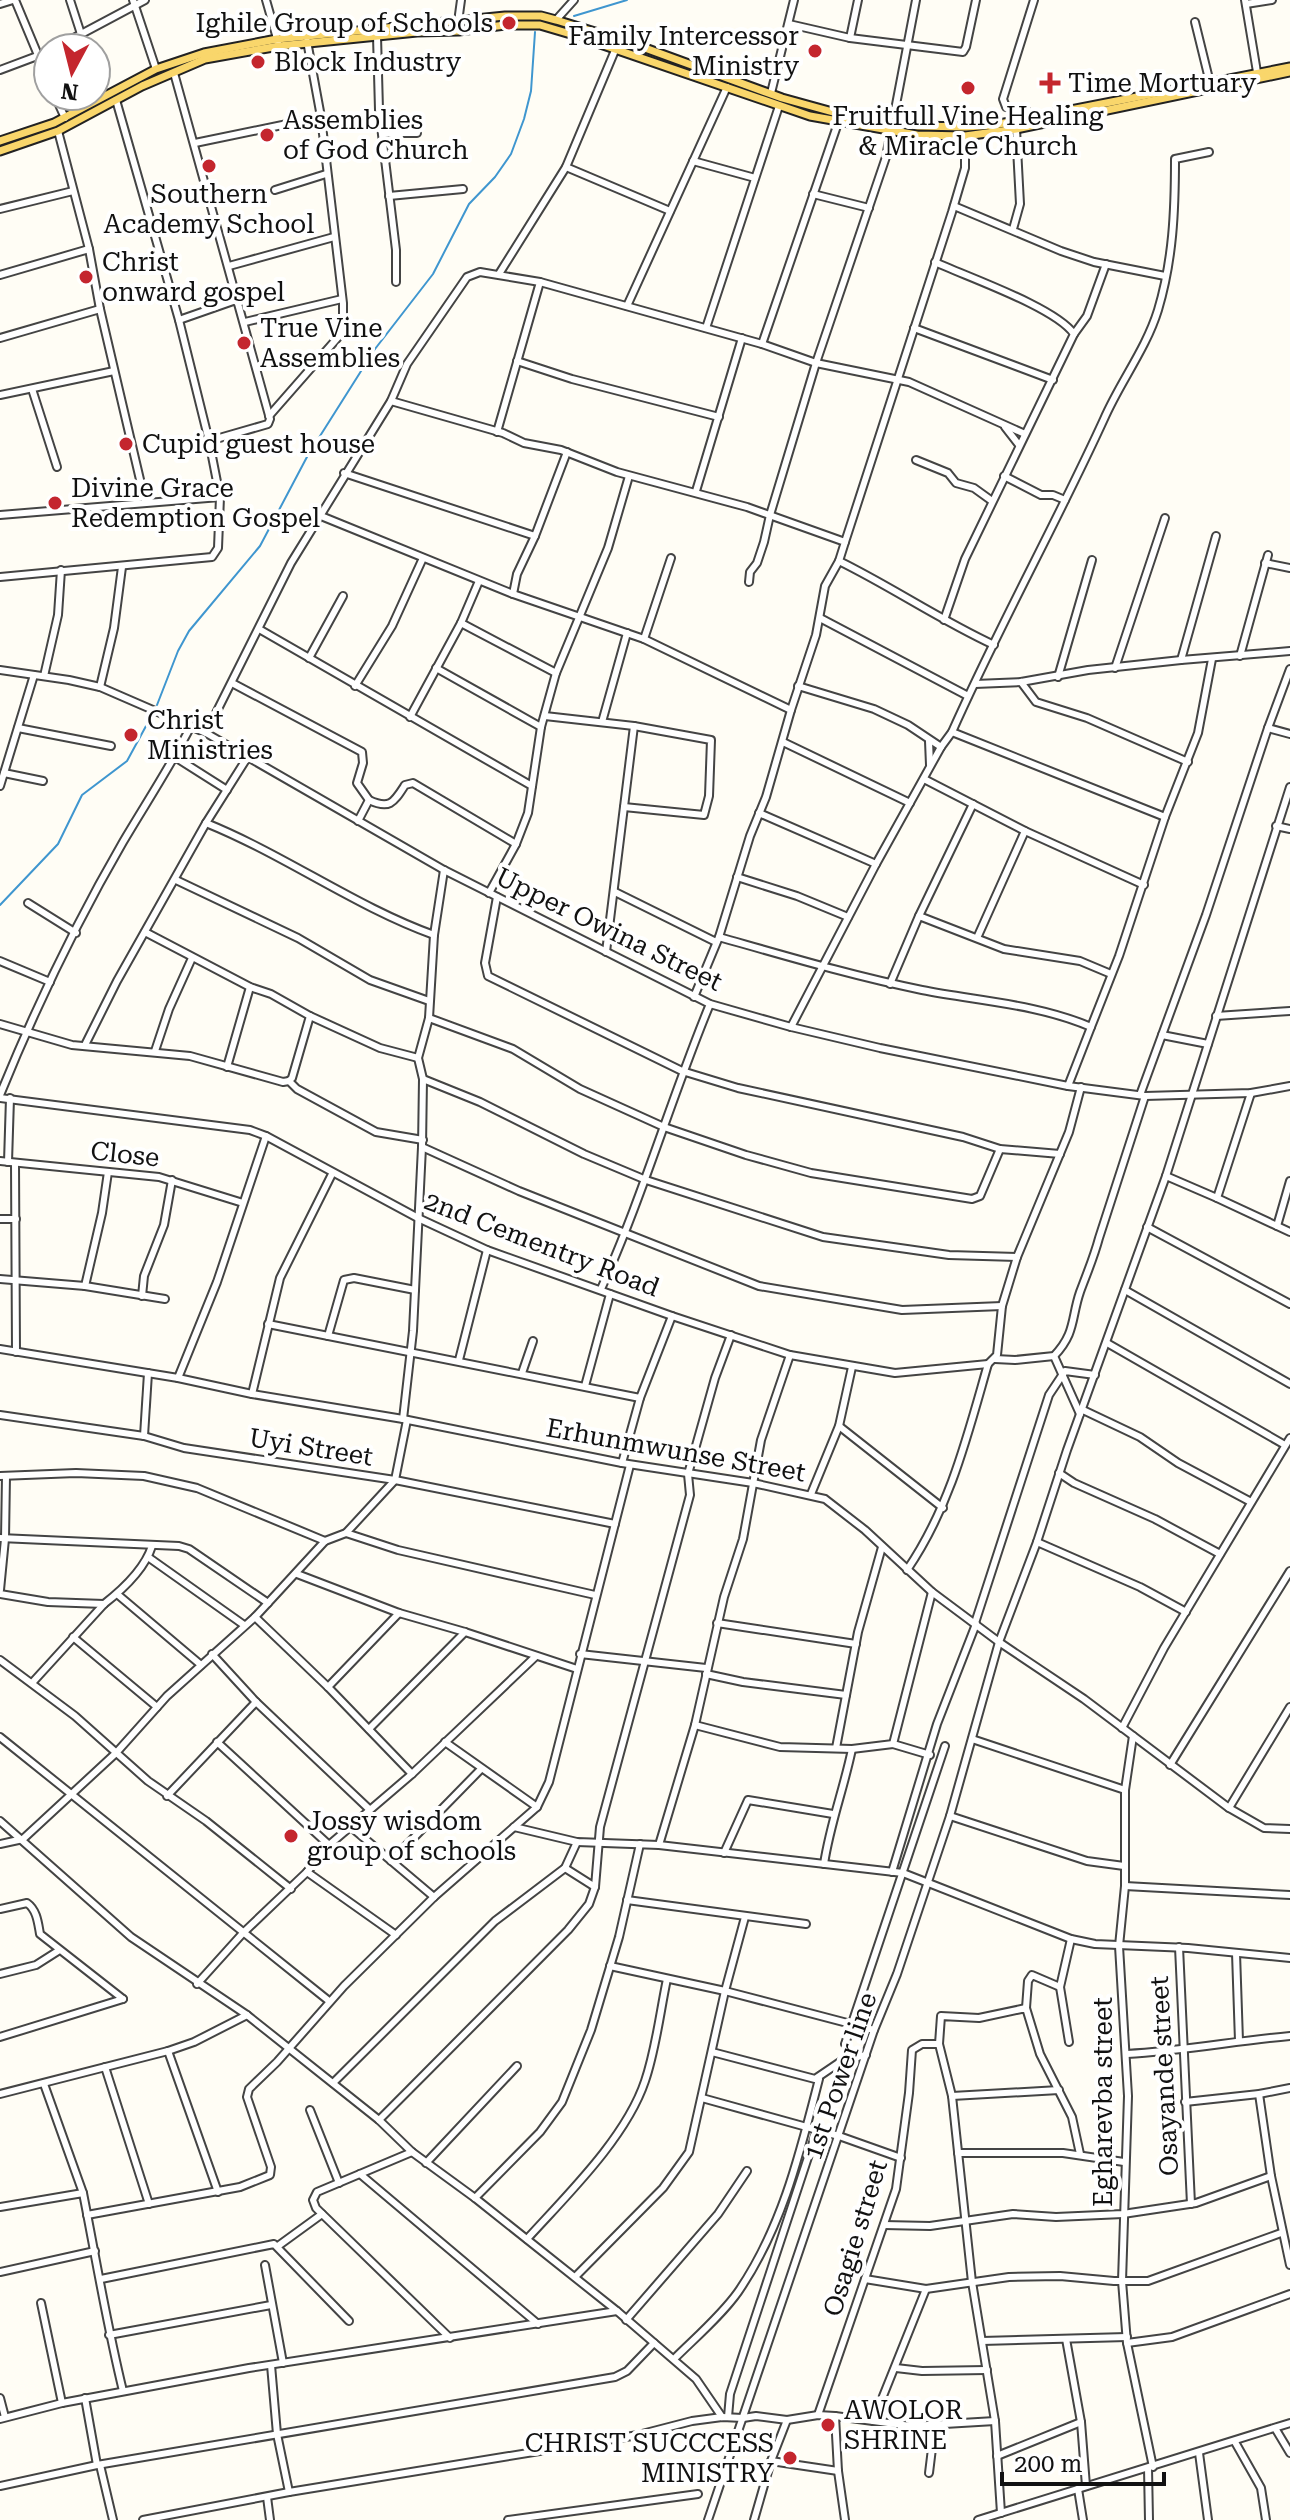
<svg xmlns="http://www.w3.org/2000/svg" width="1290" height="2520" viewBox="0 0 1290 2520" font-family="'Roboto Serif',serif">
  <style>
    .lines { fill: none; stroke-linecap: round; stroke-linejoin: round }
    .stream { stroke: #3f96cf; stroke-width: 2 }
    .minor-casing { stroke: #444; stroke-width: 10 }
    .major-casing { stroke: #222; stroke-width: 11 }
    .minor { stroke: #fff; stroke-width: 6 }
    .major { stroke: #f9d66b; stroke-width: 7 }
    .poi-dot { fill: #c4262e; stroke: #fff; stroke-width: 3 }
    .labels { text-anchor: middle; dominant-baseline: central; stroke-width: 8; stroke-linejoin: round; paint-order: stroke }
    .poi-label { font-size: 26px; fill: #111; stroke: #fff; text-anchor: start }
    .street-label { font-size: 26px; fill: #111; stroke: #fff }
  </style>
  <rect width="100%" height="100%" fill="#fffdf5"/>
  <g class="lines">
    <g class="stream">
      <polyline points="574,16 627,0"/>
      <polyline points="157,705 178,651 189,631 260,546 308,455 375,349 433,274 469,204 495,177 511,154 524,119 531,91 535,32"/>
      <polyline points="0,905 58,844 82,795 127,761 152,715"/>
    </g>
    <defs>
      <g id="minor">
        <polyline points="15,0 48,79"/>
        <polyline points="70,0 81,34"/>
        <polyline points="133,0 156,69"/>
        <polyline points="266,0 278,42"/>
        <polyline points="1245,0 1257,72"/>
        <polyline points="0,4 13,0"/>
        <polyline points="1246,4 1272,0"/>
        <polyline points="556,20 574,0"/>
        <polyline points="458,22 461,0"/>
        <polyline points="1195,22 1210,83"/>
        <polyline points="789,24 850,38 963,52 966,47 976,0"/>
        <polyline points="377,36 379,110 396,250 396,282"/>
        <polyline points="850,38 858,0"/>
        <polyline points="55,48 145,0"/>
        <polyline points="0,70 48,52"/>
        <polyline points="174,73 270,419 268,424 209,441"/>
        <polyline points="771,93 794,0"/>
        <polyline points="55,96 65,118"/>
        <polyline points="1033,118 1027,111 1006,107 1003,99 1034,0"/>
        <polyline points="58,131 89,249 100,309 145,501"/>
        <polyline points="382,133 417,133"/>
        <polyline points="195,143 321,117"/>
        <polyline points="693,161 755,178"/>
        <polyline points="566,167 670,211"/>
        <polyline points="275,190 326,174"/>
        <polyline points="813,194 869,208"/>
        <polyline points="389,196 463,189"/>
        <polyline points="954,206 1061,251 1094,262 1165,276"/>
        <polyline points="0,209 73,191"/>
        <polyline points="1013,229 1020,204 1016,129"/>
        <path d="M935 262C967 277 1055 307 1074 334L965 559 944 620"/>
        <polyline points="229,266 334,237"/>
        <polyline points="499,274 566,167 616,48"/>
        <polyline points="0,275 89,249"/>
        <polyline points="627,306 727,87"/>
        <polyline points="179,320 239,299"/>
        <polyline points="245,322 342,299"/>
        <polyline points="706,328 779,106"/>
        <polyline points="914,328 1053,380"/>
        <polyline points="1074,334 1087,316 1106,264"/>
        <polyline points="0,338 100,309"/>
        <polyline points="762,344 838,123"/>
        <polyline points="517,361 572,379 719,417"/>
        <polyline points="32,389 57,467"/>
        <polyline points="0,395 114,371"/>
        <path d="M391 401 503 433 524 443 561 450 617 472 747 507 845 542 839 561C892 587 940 620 994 645"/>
        <polyline points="269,416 340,335 343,323 343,303 321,117 307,41"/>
        <polyline points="1005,427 1019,445"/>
        <polyline points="497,432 540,282"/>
        <polyline points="916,460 948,473 956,483 974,488 992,501"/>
        <polyline points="344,473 535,536"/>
        <polyline points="1004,476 1041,495 1053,495 1065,500"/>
        <polyline points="696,491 742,338"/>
        <polyline points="0,515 220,497"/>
        <polyline points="321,516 513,594 644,639"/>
        <polyline points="845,542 952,212 965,168 965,136"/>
        <polyline points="671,558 644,639 791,710"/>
        <polyline points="1265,563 1290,568"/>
        <polyline points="0,577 212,557 218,548 220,497 209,441 179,320 116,100"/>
        <polyline points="749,582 750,572 757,563 764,542 770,515 816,363 886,157 916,0"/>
        <polyline points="513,594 517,574 535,536 567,452"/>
        <polyline points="820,618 968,696"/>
        <polyline points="461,623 556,673"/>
        <polyline points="259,629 532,786"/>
        <polyline points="1240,656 1268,555"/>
        <polyline points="309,658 343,596"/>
        <polyline points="1181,660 1216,536"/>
        <polyline points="436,668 541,727"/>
        <polyline points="1115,668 1165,518"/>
        <polyline points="0,670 69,680 100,687 206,733 444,870 710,1004 791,1027 880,1048 1068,1086 1145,1096 1251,1093 1290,1086"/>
        <polyline points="44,676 58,615 61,570"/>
        <polyline points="1058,677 1092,560"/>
        <polyline points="1021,682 1036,702 1087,718 1188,762"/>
        <path d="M232 683 362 752 363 763 357 783 369 800C390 810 394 802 405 785L413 783 516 844"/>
        <polyline points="975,684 1021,682 1088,670 1181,660 1290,651"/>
        <polyline points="355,686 392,626 423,558"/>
        <polyline points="798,686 874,709 908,725 941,747"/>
        <polyline points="100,687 114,628 122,567"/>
        <polyline points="545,716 634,726 711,740 709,796 704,815 624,807"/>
        <polyline points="410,717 461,623 479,581"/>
        <polyline points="602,722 627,633"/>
        <polyline points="18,728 111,746"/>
        <polyline points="1268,728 1290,669"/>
        <polyline points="952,732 1165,817"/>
        <polyline points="206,733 291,563 391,401 407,364 467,277 480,272 540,282 762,344 816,363 909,382 1025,434"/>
        <polyline points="929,741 930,765"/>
        <polyline points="783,742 910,803"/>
        <polyline points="175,757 227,790"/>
        <polyline points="4,773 43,781"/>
        <polyline points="924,779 1025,831 1144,885"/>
        <polyline points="0,786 34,675"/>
        <polyline points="759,813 876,864"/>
        <polyline points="358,821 369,800"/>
        <path d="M206 823C285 855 356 907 434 935"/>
        <polyline points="1276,826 1290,829"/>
        <polyline points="737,877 797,896 848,917"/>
        <polyline points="176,880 298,938 370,980 429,1001"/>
        <polyline points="615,892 716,942"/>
        <polyline points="489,893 516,844 528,813 541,727 556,673 608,548 629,476"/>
        <polyline points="497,897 485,963 488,976 682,1071 738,1088 963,1137 1000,1149 1060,1154"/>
        <polyline points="28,903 76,933"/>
        <polyline points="919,916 1004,949 1080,961 1111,974"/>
        <polyline points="145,932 250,987 271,994 310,1016"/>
        <path d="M719 937C786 956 853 976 922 990 978 1001 1038 1004 1091 1027L1068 1086"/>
        <polyline points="977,938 1025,831"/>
        <polyline points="606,952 634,726"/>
        <polyline points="0,961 50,982"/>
        <polyline points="890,984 919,916 973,804"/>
        <polyline points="694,997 719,937 750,836 766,797 791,710 816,635 825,586 839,561"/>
        <polyline points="1216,1016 1290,1011"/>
        <polyline points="429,1018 513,1049 580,1089 664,1127 746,1155 811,1173 972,1199 980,1196 1000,1149"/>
        <polyline points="0,1024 72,1045 190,1056 283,1082 289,1081 297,1089 376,1132 423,1140"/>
        <path d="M791 1027 876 864 941 747 952 732C999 626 1056 524 1104 419 1120 382 1146 349 1158 310 1173 260 1175 211 1175 159L1209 152"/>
        <polyline points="1091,1027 1119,956 1165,817 1198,733 1212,659"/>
        <polyline points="1162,1035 1208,1044"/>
        <polyline points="85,1045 117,981 206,823 247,758"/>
        <polyline points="155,1051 169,1009 192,958"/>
        <polyline points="227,1067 250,987"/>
        <polyline points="423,1079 480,1102 584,1154 646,1180 823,1237 949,1255 1017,1257"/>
        <polyline points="289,1081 292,1078 310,1016 380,1048 418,1058"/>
        <polyline points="1251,1093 1217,1198 1290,1232"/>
        <path d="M0 1095C35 1009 76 923 123 842 146 803 170 767 191 726"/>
        <polyline points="1140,1095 1206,915 1268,728 1290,734"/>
        <polyline points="0,1098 250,1130 266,1136 418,1218 487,1250 672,1316 790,1355 895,1373 988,1364"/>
        <polyline points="422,1147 519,1191 759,1286 902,1310 1002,1306"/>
        <polyline points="0,1161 159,1177 243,1203"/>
        <polyline points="8,1162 10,1098"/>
        <polyline points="15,1163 16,1352"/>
        <polyline points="1166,1176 1217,1198"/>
        <polyline points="0,1219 16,1219"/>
        <polyline points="1277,1226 1290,1181"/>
        <polyline points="1147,1227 1290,1304"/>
        <polyline points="0,1279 85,1286 165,1299"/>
        <polyline points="85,1286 102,1213 108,1172"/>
        <path d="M601 1289C643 1196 671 1098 710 1004"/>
        <polyline points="1125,1290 1290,1384"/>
        <polyline points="142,1296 144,1276 164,1225 172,1180"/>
        <polyline points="268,1324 640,1398"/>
        <polyline points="328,1336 344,1280 354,1278 415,1290"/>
        <polyline points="1107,1343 1285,1445"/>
        <polyline points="0,1349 178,1378 252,1394 403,1419 622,1463 753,1483 825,1499 865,1530 932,1592 999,1642 1084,1699 1229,1808 1264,1828 1290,1829"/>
        <polyline points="1054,1356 1080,1414"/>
        <path d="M995 1359 1015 1360 1054 1356C1076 1333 1071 1318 1080 1292 1087 1273 1094 1257 1099 1238L1145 1096"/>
        <polyline points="459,1360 487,1250"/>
        <polyline points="522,1373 533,1341"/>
        <polyline points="178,1378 217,1282 266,1136"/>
        <polyline points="585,1386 610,1294"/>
        <polyline points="252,1394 280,1278 332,1174"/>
        <polyline points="1083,1410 1140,1437 1178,1463 1251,1502"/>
        <polyline points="0,1415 144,1436 184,1448 395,1480 615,1524"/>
        <polyline points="403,1419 413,1331 422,1147 423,1079 418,1058 429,1018 434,935 444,870"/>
        <polyline points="839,1426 943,1508"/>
        <polyline points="144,1436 148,1373"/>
        <polyline points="622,1463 640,1398 672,1316"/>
        <polyline points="1059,1473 1074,1483 1155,1519 1220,1554"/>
        <polyline points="0,1476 76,1473 144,1476 197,1488 325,1541"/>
        <polyline points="811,1494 839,1426 852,1367"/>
        <polyline points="346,1533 398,1550 595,1595"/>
        <polyline points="0,1538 179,1546 189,1549 268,1603"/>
        <polyline points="1037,1542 1140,1587 1186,1612"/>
        <polyline points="148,1557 244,1625"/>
        <path d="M907 1570C950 1507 967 1437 988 1364L997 1355 1002 1306 1017 1257 1069 1132 1081 1087"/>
        <polyline points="297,1574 399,1613 465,1632 577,1669"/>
        <polyline points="0,1590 5,1539 6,1476"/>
        <polyline points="0,1594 48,1602 104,1604"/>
        <polyline points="117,1594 201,1665"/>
        <polyline points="255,1617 328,1687 412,1774"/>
        <polyline points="717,1623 856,1644"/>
        <polyline points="975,1623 1049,1395 1065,1371 1095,1375"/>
        <polyline points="73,1637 157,1707"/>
        <polyline points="212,1654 256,1702 369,1809"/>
        <polyline points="580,1654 706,1668"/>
        <polyline points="0,1660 75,1716 148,1781 206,1821 291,1889"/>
        <polyline points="706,1674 743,1682 846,1695"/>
        <path d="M32 1683 104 1604C122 1590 145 1568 152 1546"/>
        <polyline points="328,1687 399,1613"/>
        <polyline points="695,1725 780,1747 852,1749 893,1744 932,1592"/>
        <polyline points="1122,1728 1164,1648 1290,1438"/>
        <polyline points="369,1729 465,1632"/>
        <polyline points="1133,1736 1125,1790 1125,1886 1119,1946 1128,2096 1122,2281 1127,2343 1153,2467"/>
        <polyline points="0,1737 329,2001"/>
        <polyline points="972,1739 1125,1790"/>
        <polyline points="217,1742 329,1845"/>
        <polyline points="445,1742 537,1807"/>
        <polyline points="893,1744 930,1755"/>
        <polyline points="836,1748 858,1632 882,1547"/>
        <polyline points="1170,1765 1290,1571"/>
        <polyline points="167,1796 256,1702"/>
        <polyline points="1229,1808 1290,1707"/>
        <polyline points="950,1816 1087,1861 1124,1866"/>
        <polyline points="0,1821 131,1937 247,2015 379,2120 412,2152 475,2198 617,2311 696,2379 722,2417"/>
        <polyline points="351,1827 434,1897"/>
        <polyline points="514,1827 577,1842 659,1845 903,1873 1071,1939 1095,1944 1188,1948 1290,1958"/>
        <polyline points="0,1844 23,1839 116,1753 167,1696 255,1617 325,1541 346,1533 395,1480 407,1420"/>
        <polyline points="659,1845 695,1725 724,1597 743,1539 761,1440 790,1355"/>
        <polyline points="724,1853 748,1800 833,1814"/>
        <polyline points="391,1861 481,1769"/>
        <path d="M824 1864C830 1824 844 1788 852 1749"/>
        <polyline points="565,1868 595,1887"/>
        <polyline points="307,1872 396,1935"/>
        <polyline points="892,1872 937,1724 976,1624"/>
        <polyline points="1125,1886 1290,1895"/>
        <polyline points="627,1900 806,1924"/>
        <path d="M0 1909 27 1903C37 1910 38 1923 40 1934L123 1999"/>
        <polyline points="1179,1947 1191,2204"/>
        <polyline points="1236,1953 1239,2041"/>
        <polyline points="610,1966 725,1991 874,2030"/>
        <polyline points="0,1974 36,1965 58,1951"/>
        <polyline points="197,1984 243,1933 307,1872 329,1845 412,1774 535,1657"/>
        <polyline points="1026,2008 1028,1981 1032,1975 1060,1987"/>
        <polyline points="0,2037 123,1999"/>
        <polyline points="1069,2042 1060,1987 1071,1939"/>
        <polyline points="845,2044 945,1746"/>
        <polyline points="168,2051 218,2192"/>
        <polyline points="712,2052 815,2079 843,2060 866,2055"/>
        <path d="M1127 2054C1182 2051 1235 2041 1290 2036"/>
        <polyline points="105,2067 149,2204"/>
        <polyline points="333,2083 495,1921 565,1868 577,1842"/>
        <polyline points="44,2084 83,2193"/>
        <polyline points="0,2094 168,2051 194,2042 247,2015"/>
        <polyline points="1259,2094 1271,2176 1290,2265"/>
        <polyline points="952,2096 1059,2090"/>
        <polyline points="702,2098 839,2136 901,2158"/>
        <polyline points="1185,2102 1259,2094 1290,2088"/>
        <polyline points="310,2110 339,2183"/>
        <polyline points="379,2120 568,1930 589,1904 595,1887 600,1827 690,1495 688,1474 715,1378 731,1335"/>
        <polyline points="412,2152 317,2192 313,2200 316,2208 450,2338"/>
        <polyline points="958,2153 1063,2153 1124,2162"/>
        <polyline points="426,2163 517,2066"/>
        <polyline points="360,2174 538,2324"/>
        <polyline points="475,2198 540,2132 562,2102 591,2030 619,1937 640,1844"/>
        <path d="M0 2207 83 2193C96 2259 107 2326 123 2391"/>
        <polyline points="87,2215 240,2187 270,2175 271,2167 247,2097 249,2089 277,2062 344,1986 434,1897 537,1807 549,1782 630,1465"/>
        <polyline points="884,2225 930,2226 1013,2214 1056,2217 1123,2214 1196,2203 1271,2176"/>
        <path d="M527 2239C566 2196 626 2138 645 2081 656 2049 660 2012 667 1979"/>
        <polyline points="278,2246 322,2214"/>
        <polyline points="265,2265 283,2363"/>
        <polyline points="0,2272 95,2251"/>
        <polyline points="575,2277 663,2188 689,2152 725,1991 745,1917"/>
        <polyline points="101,2279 274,2244 349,2321"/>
        <polyline points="865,2279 926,2289 1009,2277 1060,2276 1114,2281 1148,2281 1281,2233"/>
        <polyline points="41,2303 62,2403"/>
        <polyline points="626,2320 718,2214 747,2171"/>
        <polyline points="109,2335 271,2305"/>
        <polyline points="1066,2339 1081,2422 1086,2486"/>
        <polyline points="982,2341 1127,2337"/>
        <polyline points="1127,2343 1172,2337 1290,2294"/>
        <path d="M674 2359C695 2338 721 2316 738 2292 782 2228 800 2153 819 2079"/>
        <polyline points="271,2365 277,2434 289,2492"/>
        <polyline points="896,2368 922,2371 987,2370"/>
        <polyline points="0,2398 5,2417"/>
        <polyline points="85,2398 97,2465"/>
        <polyline points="818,2415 896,2189 909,2093 912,2050 922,2044 939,2044"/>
        <polyline points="835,2416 838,2471 845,2520"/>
        <polyline points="728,2417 730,2394 817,2130"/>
        <polyline points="0,2419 62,2403 249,2368 617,2311"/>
        <polyline points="873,2421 926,2289"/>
        <polyline points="1275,2428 1290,2453"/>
        <polyline points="1235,2442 1261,2488 1266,2520"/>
        <polyline points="1199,2453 1208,2520"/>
        <polyline points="997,2456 1081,2422"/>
        <polyline points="771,2461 838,2471"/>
        <polyline points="100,2465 113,2520"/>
        <polyline points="1148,2468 1149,2520"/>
        <polyline points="929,2473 935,2424"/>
        <polyline points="0,2486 97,2465 615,2377 627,2371 654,2343"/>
        <polyline points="1078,2489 1083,2520"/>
        <polyline points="267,2497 270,2520"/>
        <polyline points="1001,2513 995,2421 972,2282 952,2096 939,2044 941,2016 979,2018 1026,2008 1040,2054 1072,2117 1080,2154"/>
        <polyline points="143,2520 289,2492 638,2435 692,2421 722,2417 743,2418 756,2416 787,2420 818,2415 835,2416 911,2426 995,2421"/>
        <polyline points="508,2520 698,2494"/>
        <polyline points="708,2520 874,2030 897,1974 950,1816 999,1642 1037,1542 1067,1450 1166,1176 1290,787"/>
        <polyline points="754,2520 771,2461 787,2420"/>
        <polyline points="978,2520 1290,2423"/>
      </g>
      <g id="major">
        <polyline points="0,141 54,123 156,69 204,53 277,39 505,16 541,16 556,20 634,44 782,98 840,114 918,126 966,127 994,125 1290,67"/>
        <polyline points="0,151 58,131 142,86 205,59 279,46 417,32 459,31 505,25 540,25 574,35 810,116 917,135 965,136 1016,129 1290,72"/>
      </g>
    </defs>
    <use href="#minor" class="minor-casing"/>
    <use href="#major" class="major-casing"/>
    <use href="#minor" class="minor"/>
    <use href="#major" class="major"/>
  </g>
  <g class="poi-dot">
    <circle cx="509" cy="23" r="8"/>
    <circle cx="815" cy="51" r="8"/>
    <circle cx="258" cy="62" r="8"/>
    <path d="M1046 71h8v8h8v8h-8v8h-8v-8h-8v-8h8z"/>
    <circle cx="968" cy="88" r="8"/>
    <circle cx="267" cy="135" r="8"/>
    <circle cx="209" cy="166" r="8"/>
    <circle cx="86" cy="277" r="8"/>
    <circle cx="244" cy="343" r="8"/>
    <circle cx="126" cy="444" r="8"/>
    <circle cx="55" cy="503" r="8"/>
    <circle cx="131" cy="735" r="8"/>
    <circle cx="291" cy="1836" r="8"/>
    <circle cx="828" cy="2425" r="8"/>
    <circle cx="790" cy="2458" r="8"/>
  </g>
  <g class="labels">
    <g class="poi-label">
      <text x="493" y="23" text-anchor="end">Ighile Group of Schools</text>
      <text x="799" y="36" text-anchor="end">Family Intercessor<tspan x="799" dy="30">Ministry</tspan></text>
      <text x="274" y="62">Block Industry</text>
      <text x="1068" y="83">Time Mortuary</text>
      <text x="968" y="116" text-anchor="middle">Fruitfull Vine Healing<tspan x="968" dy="30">&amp; Miracle Church</tspan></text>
      <text x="283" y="120">Assemblies<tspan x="283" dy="30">of God Church</tspan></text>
      <text x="209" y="194" text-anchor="middle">Southern<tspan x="209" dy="30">Academy School</tspan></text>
      <text x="102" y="262">Christ<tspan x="102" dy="30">onward gospel</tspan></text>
      <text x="260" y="328">True Vine<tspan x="260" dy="30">Assemblies</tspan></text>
      <text x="142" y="444">Cupid guest house</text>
      <text x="71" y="488">Divine Grace<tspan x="71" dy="30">Redemption Gospel</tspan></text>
      <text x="147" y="720">Christ<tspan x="147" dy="30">Ministries</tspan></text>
      <text x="307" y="1821">Jossy wisdom<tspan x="307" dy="30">group of schools</tspan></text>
      <text x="844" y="2410">AWOLOR<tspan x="844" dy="30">SHRINE</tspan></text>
      <text x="774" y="2443" text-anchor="end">CHRIST SUCCCESS<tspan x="774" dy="30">MINISTRY</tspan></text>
    </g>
    <g class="street-label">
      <text transform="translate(609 929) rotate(26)">Upper Owina Street</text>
      <text transform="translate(125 1154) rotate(6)">Close</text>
      <text transform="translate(542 1244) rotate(21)">2nd Cementry Road</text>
      <text transform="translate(311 1447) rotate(9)">Uyi Street</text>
      <text transform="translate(676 1450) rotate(10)">Erhunmwunse Street</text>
      <text transform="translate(840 2076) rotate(-71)">1st Power line</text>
      <text transform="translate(1164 2076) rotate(-93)">Osayande street</text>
      <text transform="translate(1103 2102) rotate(-90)">Egharevba street</text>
      <text transform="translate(855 2238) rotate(-73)">Osagie street</text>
    </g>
  </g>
  <g transform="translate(72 72) rotate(187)"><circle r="38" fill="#ffffff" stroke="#a0a0a0" stroke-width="2"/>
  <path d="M0-6L14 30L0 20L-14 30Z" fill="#c4262e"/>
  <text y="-12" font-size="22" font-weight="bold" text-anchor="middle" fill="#111111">N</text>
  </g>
  <path d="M1002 2472v12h162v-12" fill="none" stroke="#111111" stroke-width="4"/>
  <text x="1014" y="2472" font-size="24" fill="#111111" stroke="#ffffff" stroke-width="6" paint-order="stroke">200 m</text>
</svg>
